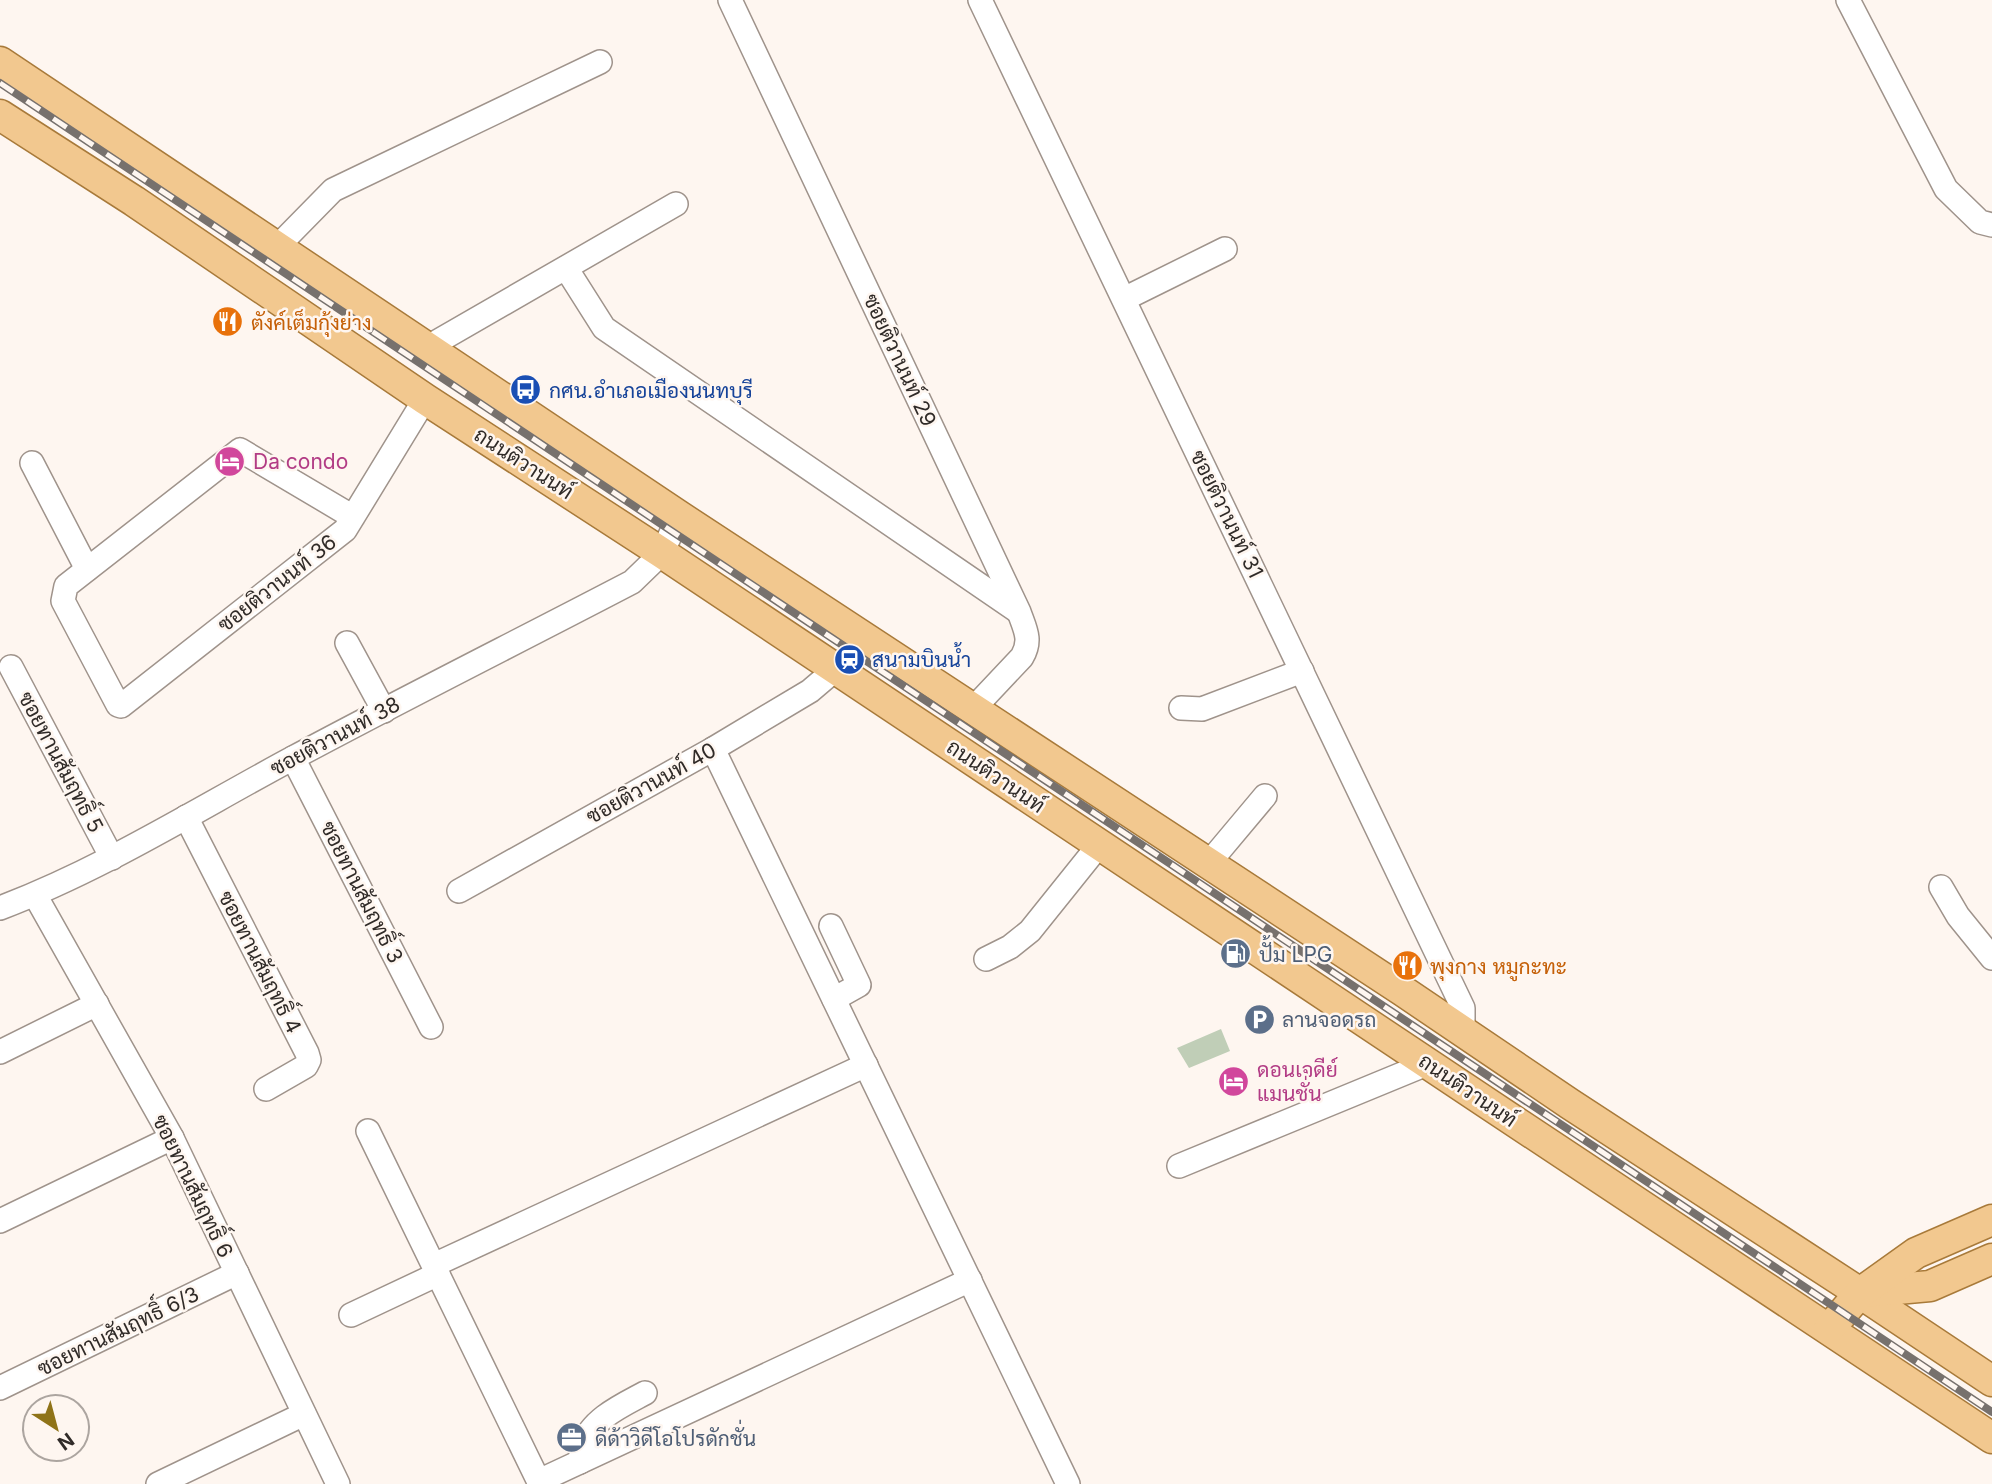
<svg xmlns="http://www.w3.org/2000/svg" width="1992" height="1484" viewBox="0 0 1992 1484" font-family="Inter,Sarabun,sans-serif">
  <style>
    .green { fill: #c0ceb7 }
    .lines { fill: none; stroke-linecap: round; stroke-linejoin: round }
    .minor-casing { stroke: #9f938b; stroke-width: 26 }
    .major-casing { stroke: #a87a3a; stroke-width: 33 }
    .minor { stroke: #fff; stroke-width: 23 }
    .major { stroke: #f2c88f; stroke-width: 30 }
    .rail-casing { stroke: #77716d; stroke-width: 8 }
    .rail { stroke: #fef6f0; stroke-width: 5; stroke-dasharray: 16; stroke-linecap: butt }
    .labels { text-anchor: middle; dominant-baseline: central; stroke-width: 5; stroke-linejoin: round; paint-order: stroke }
    .food-label { font-size: 21px; fill: #c56008; stroke: #fef6f0; text-anchor: start }
    .street-label { font-size: 21px; fill: #302b28; stroke: #fef6f0 }
    .transit-label { font-size: 21px; fill: #164399; stroke: #fef6f0; text-anchor: start }
    .hotel-label { font-size: 21px; fill: #b23c85; stroke: #fef6f0; text-anchor: start }
    .service-label { font-size: 21px; fill: #4e5e75; stroke: #fef6f0; text-anchor: start }
  </style>
  <rect width="100%" height="100%" fill="#fef6f0"/>
  <polygon class="green" points="1221,1029 1230,1051 1189,1068 1177,1048"/>
  <g class="lines">
    <defs>
      <g id="minor">
        <path d="M730 0 1019 612C1025 629 1032 640 1022 657L973 709"/>
        <polyline points="980,0 1463,1008 1463,1031"/>
        <polyline points="1848,0 1946,189 1980,222 1992,225"/>
        <polyline points="278,246 333,190 600,62"/>
        <polyline points="566,268 604,328 1016,610"/>
        <polyline points="1124,299 1225,249"/>
        <polyline points="428,347 676,204"/>
        <polyline points="32,463 87,569"/>
        <polyline points="353,517 240,450 66,586 63,601 118,705 121,706 345,530 353,517 425,399"/>
        <polyline points="347,643 384,711"/>
        <polyline points="11,667 112,858"/>
        <polyline points="1181,708 1202,709 1302,671"/>
        <polyline points="713,749 1068,1484"/>
        <polyline points="293,758 431,1027"/>
        <polyline points="186,817 307,1053 309,1060 306,1066 266,1089"/>
        <polyline points="1208,864 1265,796"/>
        <polyline points="1941,887 1958,916 1992,958"/>
        <polyline points="459,891 713,749 810,691 837,668"/>
        <polyline points="35,895 172,1138 338,1484"/>
        <path d="M0 908C103 869 196 810 293 758 405 698 519 641 632 582L662 553 679 516"/>
        <polyline points="831,926 859,985 834,999"/>
        <polyline points="986,959 1010,947 1030,931 1099,845"/>
        <polyline points="0,1052 97,1004"/>
        <polyline points="368,1131 540,1484"/>
        <polyline points="1179,1166 1429,1063"/>
        <polyline points="0,1221 172,1138"/>
        <polyline points="434,1265 866,1065"/>
        <polyline points="351,1315 438,1274"/>
        <polyline points="0,1388 237,1273"/>
        <path d="M580 1462C581 1457 581 1450 583 1445 591 1419 623 1405 645 1393"/>
        <polyline points="539,1481 970,1280"/>
        <polyline points="158,1484 304,1414"/>
      </g>
      <g id="major">
        <polyline points="0,62 679,516 1403,991 1570,1104 1860,1293 1992,1381"/>
        <polyline points="0,115 134,201 425,399 662,553 1493,1107 1992,1438"/>
        <polyline points="1864,1292 1930,1286 1992,1259"/>
        <polyline points="1829,1329 1860,1293 1916,1253 1992,1220"/>
      </g>
    </defs>
    <use href="#minor" class="minor-casing"/>
    <use href="#major" class="major-casing"/>
    <use href="#minor" class="minor"/>
    <use href="#major" class="major"/>
    <defs>
      <polyline id="rail" points="0,83 1992,1412"/>
    </defs>
    <use href="#rail" class="rail-casing"/>
    <use href="#rail" class="rail"/>
  </g>
  <defs>
    <symbol id="restaurant-disc" viewBox="-11 -11 22 22"><circle r="9.5" fill="#e8710a" stroke="#fef6f0"/><path d="M-5-6h1v4h1v-4h1v4h1v-4h1v5L-1.5 .5V6h-2V.5L-5-1ZM5-6V6H3V1.5H1.5Q1.5-4 5-6Z" fill="#fff"/></symbol>
    <symbol id="bus-disc" viewBox="-11 -11 22 22"><circle r="9.5" fill="#1a4fb4" stroke="#fef6f0"/><path d="M-5-6H5V4H4V6H2V4H-2V6H-4V4H-5ZM-3.5-4V0h7V-4ZM-3.5 1.2v1.5H-2V1.2ZM2 1.2v1.5H3.5V1.2Z" fill="#fff"/></symbol>
    <symbol id="hotel-disc" viewBox="-11 -11 22 22"><circle r="9.5" fill="#d1479c" stroke="#fef6f0"/><path d="M-6-4.5h1.5V1H6V5H4.5V3h-9V5H-6ZM-4 0a1.8 1.8 0 1 1 3.6 0ZM.5 0V-2.5h3Q6-2.5 6 0Z" fill="#fff"/></symbol>
    <symbol id="station-disc" viewBox="-11 -11 22 22"><circle r="9.5" fill="#1a4fb4" stroke="#fef6f0"/><path d="M-3-6H3Q5-6 5-4V2Q5 4 3 4L4.5 6H3L1.5 4h-3L-3 6H-4.5L-3 4Q-5 4-5 2V-4Q-5-6-3-6ZM-3.5-4v3h7v-3ZM-3.5 1v1.5H-2V1ZM2 1v1.5H3.5V1Z" fill="#fff"/></symbol>
    <symbol id="fuel-disc" viewBox="-11 -11 22 22"><circle r="9.5" fill="#5c6f8a" stroke="#fef6f0"/><path d="M-5.5-6h7V0h2V4h1.3V-2.5L3-4.5l.8-.8L6-3V5H2.5V1h-1V6h-7ZM-4.2-4.7v3.2H.2V-4.7Z" fill="#fff"/></symbol>
    <symbol id="parking-disc" viewBox="-11 -11 22 22"><circle r="9.5" fill="#5c6f8a" stroke="#fef6f0"/><path d="M-3.5-5.5H1a3.5 3.5 0 0 1 0 7H-1V5.5H-3.5ZM-1-3.4V-.6H.8a1.4 1.4 0 0 0 0-2.8Z" fill="#fff"/></symbol>
    <symbol id="office-disc" viewBox="-11 -11 22 22"><circle r="9.5" fill="#5c6f8a" stroke="#fef6f0"/><path d="M-6-3h4V-5.5h4V-3h4V5H-6ZM-1-4.5V-3h2v-1.5ZM-6 0V1H6V0Z" fill="#fff"/></symbol>
  </defs>
  <g fill-rule="evenodd">
    <use href="#restaurant-disc" x="210" y="304" width="35" height="35"/>
    <use href="#bus-disc" x="508" y="372" width="35" height="35"/>
    <use href="#hotel-disc" x="212" y="444" width="35" height="35"/>
    <use href="#station-disc" x="832" y="642" width="35" height="35"/>
    <use href="#fuel-disc" x="1218" y="936" width="35" height="35"/>
    <use href="#restaurant-disc" x="1390" y="948" width="35" height="35"/>
    <use href="#parking-disc" x="1242" y="1002" width="35" height="35"/>
    <use href="#hotel-disc" x="1216" y="1064" width="35" height="35"/>
    <use href="#office-disc" x="554" y="1420" width="35" height="35"/>
  </g>
  <g class="labels">
    <g class="food-label">
      <text x="251" y="322">ตังค์เต็มกุ้งย่าง</text>
      <text x="1430" y="966">พุงกาง หมูกะทะ</text>
    </g>
    <g class="street-label">
      <text transform="translate(900 360) rotate(65)">ซอยติวานนท์ 29</text>
      <text transform="translate(524 463) rotate(33)">ถนนติวานนท์</text>
      <text transform="translate(1227 514) rotate(64)">ซอยติวานนท์ 31</text>
      <text transform="translate(277 583) rotate(-38)">ซอยติวานนท์ 36</text>
      <text transform="translate(335 736) rotate(-28)">ซอยติวานนท์ 38</text>
      <text transform="translate(61 762) rotate(62)">ซอยทานสัมฤทธิ์ 5</text>
      <text transform="translate(996 776) rotate(34)">ถนนติวานนท์</text>
      <text transform="translate(651 783) rotate(-29)">ซอยติวานนท์ 40</text>
      <text transform="translate(362 892) rotate(63)">ซอยทานสัมฤทธิ์ 3</text>
      <text transform="translate(260 962) rotate(63)">ซอยทานสัมฤทธิ์ 4</text>
      <text transform="translate(1468 1090) rotate(34)">ถนนติวานนท์</text>
      <text transform="translate(193 1186) rotate(64)">ซอยทานสัมฤทธิ์ 6</text>
      <text transform="translate(118 1331) rotate(-26)">ซอยทานสัมฤทธิ์ 6/3</text>
    </g>
    <g class="transit-label">
      <text x="549" y="390">กศน.อำเภอเมืองนนทบุรี</text>
      <text x="872" y="659">สนามบินน้ำ</text>
    </g>
    <g class="hotel-label">
      <text x="253" y="461">Da condo</text>
      <text x="1257" y="1069">ดอนเจดีย์<tspan x="1257" dy="24">แมนชั่น</tspan></text>
    </g>
    <g class="service-label">
      <text x="1259" y="954">ปั้ม LPG</text>
      <text x="1282" y="1019">ลานจอดรถ</text>
      <text x="595" y="1438">ดีด้าวิดีโอโปรดักชั่น</text>
    </g>
  </g>
  <g transform="translate(56 1428) rotate(144)"><circle r="33" fill="#fef6f0" stroke="#aca5a0" stroke-width="2"/>
  <path d="M0-5L12 26L0 18L-12 26Z" fill="#8f7318"/>
  <text y="-10" font-size="19" font-weight="bold" text-anchor="middle" fill="#302b28">N</text>
  </g>
</svg>
